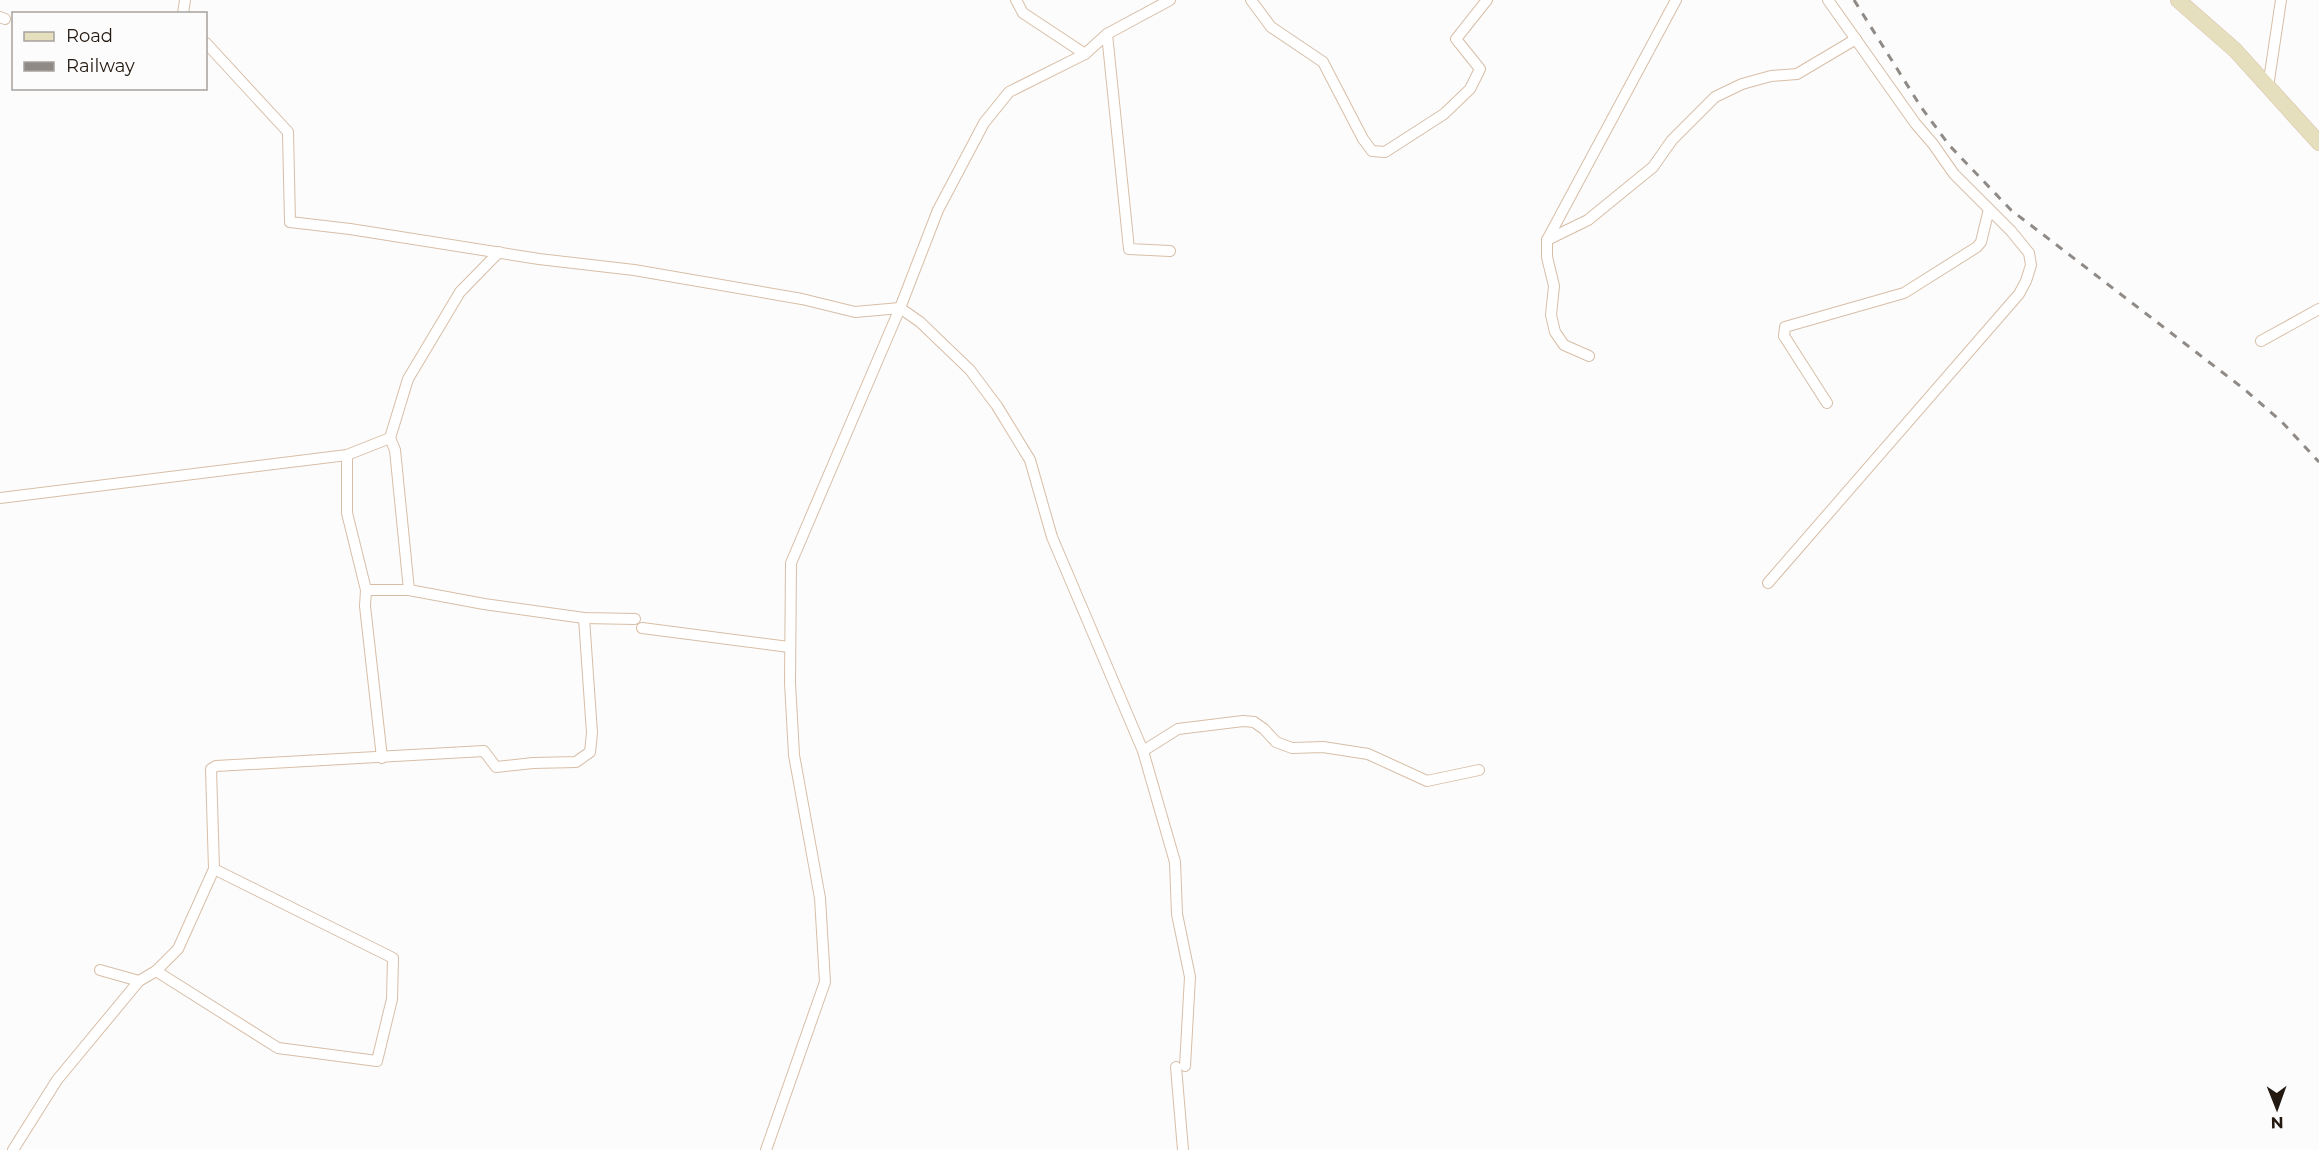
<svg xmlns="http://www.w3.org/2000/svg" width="2319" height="1150" viewBox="0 0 2319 1150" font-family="Montserrat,sans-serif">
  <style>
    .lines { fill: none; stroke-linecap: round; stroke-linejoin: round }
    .street-casing { stroke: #d8bea7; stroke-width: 12 }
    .secondary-casing { stroke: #d8bea7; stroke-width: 16 }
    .street { stroke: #fff; stroke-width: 10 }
    .secondary { stroke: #e6dfbe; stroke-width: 15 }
    .rail { stroke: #8f8a86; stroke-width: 3; stroke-dasharray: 8 8; stroke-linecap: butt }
  </style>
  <rect width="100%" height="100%" fill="#fcfcfc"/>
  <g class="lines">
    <defs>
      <g id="street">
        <polyline points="1016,0 1023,13 1085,54"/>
        <polyline points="1251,0 1271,27 1323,62 1363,139 1372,151 1385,152 1444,114 1470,89 1480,69 1456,39 1487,0"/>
        <polyline points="183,14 185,0"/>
        <polyline points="0,17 5,19"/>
        <polyline points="1107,34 1129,249 1170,251"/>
        <polyline points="206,43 288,132 290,222 350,229 539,259 634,270 802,299 855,312 900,308 920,322 970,370 997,406 1030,460 1052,537 1143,751 1175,862 1177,914 1190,977 1185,1066"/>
        <polyline points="2268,87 2281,0"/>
        <polyline points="1547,240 1588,220 1653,167 1672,140 1715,97 1742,84 1771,76 1797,74 1856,39"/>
        <polyline points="2261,341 2319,309"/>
        <polyline points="1589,356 1564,345 1555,332 1551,315 1554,286 1547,257 1547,240 1676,0"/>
        <polyline points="1827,403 1784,336 1785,327 1904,293 1977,247 1981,242 1989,209"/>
        <polyline points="347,455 347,513 366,590 365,606 382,758"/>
        <polyline points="0,498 347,455 390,438"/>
        <polyline points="1768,583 2019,294 2026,281 2031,265 2029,253 2011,231 1954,174 1933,144 1915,123 1828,0"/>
        <polyline points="366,590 409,590 484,604 584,618 635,619"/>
        <polyline points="409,590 395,450 390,438 408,379 460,292 499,252"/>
        <polyline points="642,628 789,647"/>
        <polyline points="1143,751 1178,729 1243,721 1254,722 1264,729 1276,742 1292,748 1323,747 1368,754 1427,781 1479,770"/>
        <polyline points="100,970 139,981"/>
        <polyline points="156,971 278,1048 377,1061 392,999 393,958 214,869"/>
        <polyline points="1176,1067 1183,1150"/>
        <polyline points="13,1150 57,1080 139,981 156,971 178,949 214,869 211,769 216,766 484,751 496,767 533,763 576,762 590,752 592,733 584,618"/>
        <polyline points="766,1150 825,982 820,898 794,755 790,683 791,563 900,308 938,210 984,123 1009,92 1085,54 1107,34 1170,0"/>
      </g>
      <polyline id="secondary" points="2178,0 2235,50 2319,143"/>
    </defs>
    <use href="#street" class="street-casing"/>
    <use href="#secondary" class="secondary-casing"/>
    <use href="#street" class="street"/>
    <use href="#secondary" class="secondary"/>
    <polyline class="rail" points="1854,0 1921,107 1949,145 2011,210 2244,389 2282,422 2319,462"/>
  </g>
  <rect x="12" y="12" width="195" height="78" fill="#fcfcfc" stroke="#a5a19e" stroke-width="1.5"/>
  <rect x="24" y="32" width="30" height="9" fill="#e6dfbe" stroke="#a5a19e" stroke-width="1.5"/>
  <text x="66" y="42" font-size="18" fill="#231911">Road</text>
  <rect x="24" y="62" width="30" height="9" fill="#8f8a86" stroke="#a5a19e" stroke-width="1.5"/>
  <text x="66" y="72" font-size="18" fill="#231911">Railway</text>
  <g transform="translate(2277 1108) rotate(179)" stroke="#fcfcfc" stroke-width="4.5" paint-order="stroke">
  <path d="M0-4.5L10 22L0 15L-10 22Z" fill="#231911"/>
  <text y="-9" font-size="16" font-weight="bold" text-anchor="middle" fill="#231911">N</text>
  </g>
</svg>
